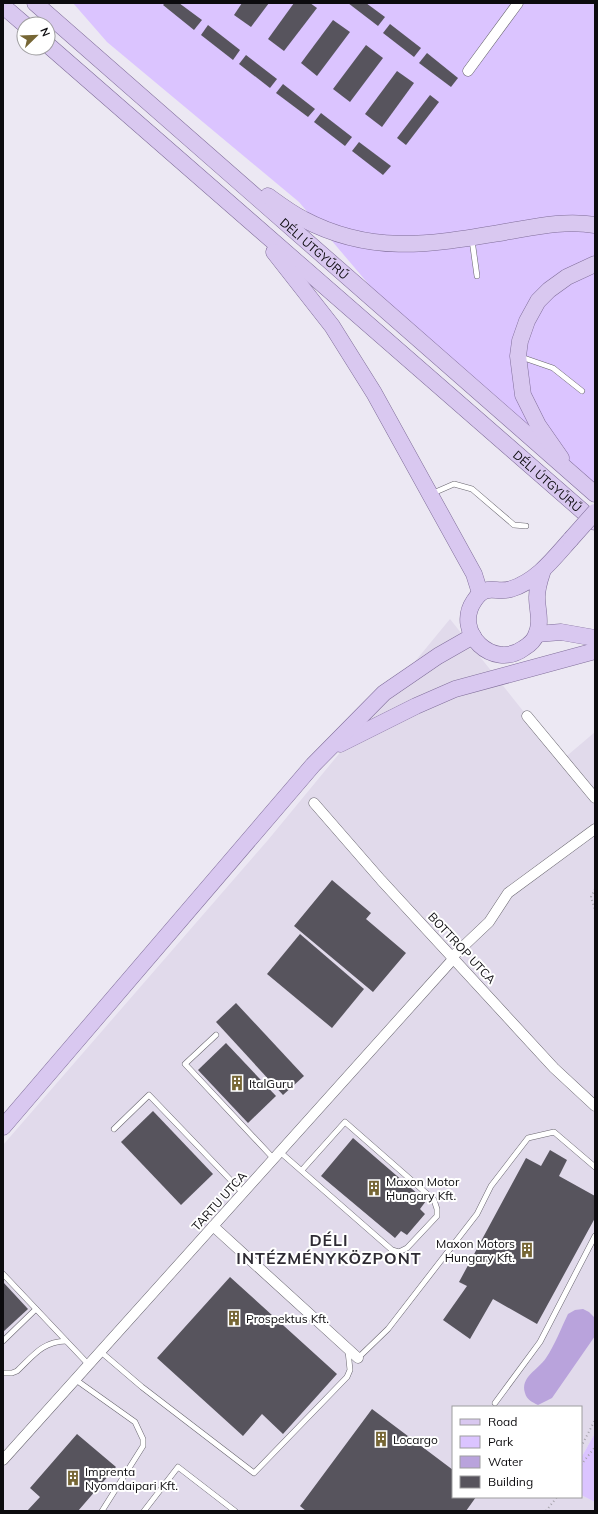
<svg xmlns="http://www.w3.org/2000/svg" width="598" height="1514" viewBox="0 0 598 1514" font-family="Mulish,sans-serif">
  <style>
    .built { fill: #e1daeb }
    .green { fill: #dbc4ff }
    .water { fill: #b9a3dc }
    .building { fill: #57545d }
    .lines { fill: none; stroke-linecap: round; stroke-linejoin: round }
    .lane-casing { stroke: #69666f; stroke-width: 6 }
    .street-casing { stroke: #69666f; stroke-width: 11 }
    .primary-casing { stroke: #806e9a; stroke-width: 17 }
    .path { stroke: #a5a2aa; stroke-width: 2; stroke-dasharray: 1 3; stroke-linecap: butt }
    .lane { stroke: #fff; stroke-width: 5 }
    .street { stroke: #fff; stroke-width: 10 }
    .primary { stroke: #d9c8f0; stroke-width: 16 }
    .primary-bridge-casing { stroke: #806e9a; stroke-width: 17; stroke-linecap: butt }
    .primary-bridge { stroke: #d9c8f0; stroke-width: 16 }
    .labels { text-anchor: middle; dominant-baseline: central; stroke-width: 4; stroke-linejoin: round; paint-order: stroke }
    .street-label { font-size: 12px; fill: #0c0b0e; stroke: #fff }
    .poi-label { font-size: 12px; fill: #0c0b0e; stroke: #fff; text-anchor: start }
    .district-label { font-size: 16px; font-weight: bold; letter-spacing: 1px; fill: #2e2b33; stroke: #fff }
  </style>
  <rect width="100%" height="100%" fill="#ece8f3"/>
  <polygon class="built" points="450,619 562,760 595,732 595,1433 581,1458 581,1407 453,1407 453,1497 581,1497 581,1495 595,1502 595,1511 3,1511 3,1145 268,840"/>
  <g class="green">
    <polygon points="73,3 595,3 595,496 382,300 299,202 107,42"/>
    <polygon points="595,1433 595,1502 581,1495 581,1458"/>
  </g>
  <path class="water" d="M583 1309 589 1312 595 1318V1336L552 1398 538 1405C532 1402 527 1400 525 1393 520 1377 538 1370 546 1358 555 1345 561 1328 568 1314L575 1310Z"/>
  <g class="building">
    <polygon points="165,3 179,3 202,20 194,30 163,5"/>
    <polygon points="242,3 269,3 251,27 234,15"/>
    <polygon points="294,3 310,3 317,8 284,51 268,39"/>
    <polygon points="348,3 366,3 385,17 378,26"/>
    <polygon points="333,20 350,32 317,76 301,63"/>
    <polygon points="390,24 421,48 414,57 383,33"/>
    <polygon points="208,25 240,50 233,60 201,35"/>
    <polygon points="366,45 383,58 350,102 333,89"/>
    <polygon points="427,53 458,78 451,87 419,63"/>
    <polygon points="246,55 277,79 270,88 239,64"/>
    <polygon points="397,71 414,83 382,127 365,114"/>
    <polygon points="283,84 315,109 308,117 276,93"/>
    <polygon points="430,95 439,102 406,145 397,138"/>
    <polygon points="321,113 352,137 345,146 314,122"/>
    <polygon points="359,142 391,166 383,175 352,151"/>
    <polygon points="332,880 371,913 366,919 406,953 373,992 294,926"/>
    <polygon points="300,934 364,989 332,1028 267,974"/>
    <polygon points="236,1003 304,1076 283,1095 216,1022"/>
    <polygon points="226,1043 276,1096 248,1123 198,1070"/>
    <polygon points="153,1111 213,1174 181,1205 121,1142"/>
    <polygon points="353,1138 426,1201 420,1209 425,1214 407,1235 401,1231 395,1238 321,1176"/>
    <polygon points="550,1150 567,1160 559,1176 595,1196 595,1218 537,1324 493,1299 470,1339 443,1320 467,1286 459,1282 526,1158 541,1166"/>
    <polygon points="230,1277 337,1374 283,1434 262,1414 243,1436 157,1358"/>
    <polygon points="3,1282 28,1309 3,1332"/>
    <polygon points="372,1409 453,1470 453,1497 476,1497 466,1511 306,1511 300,1506"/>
    <polygon points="77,1434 116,1467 78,1511 27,1511 40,1497 30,1488"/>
  </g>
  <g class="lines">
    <defs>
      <g id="lane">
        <polyline points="472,240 477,276"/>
        <polyline points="521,357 553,368 582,391"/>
        <polyline points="431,494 454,484 472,489 514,525 526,526"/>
        <polyline points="216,1035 185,1064 274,1159"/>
        <polyline points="114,1129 149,1095 243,1193"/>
        <polyline points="280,1152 392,1250 399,1252 407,1248 437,1216 437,1209 434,1200 345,1122 302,1170"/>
        <polyline points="3,1274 89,1365"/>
        <polyline points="3,1341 36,1309"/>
        <polyline points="101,1352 142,1387 254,1473 347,1377 350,1370 348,1351"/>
        <polyline points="358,1358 388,1329 477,1214 491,1186 528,1138 554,1132 595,1167"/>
        <path d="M3 1373H12L17 1371C34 1355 42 1342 66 1341"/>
        <polyline points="76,1380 135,1422 143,1439 143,1446 102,1511"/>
        <polyline points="495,1403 540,1342 595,1236"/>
        <polyline points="144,1511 178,1467 235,1511"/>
      </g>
      <g id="street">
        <polyline points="468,71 518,3"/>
        <polyline points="527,716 595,798"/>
        <polyline points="314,803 381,880 554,1068 595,1106"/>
        <polyline points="452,957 489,922 508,893 595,829"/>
        <polyline points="213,1226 358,1358"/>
        <polyline points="3,1460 454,958"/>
      </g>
      <g id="primary">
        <path id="s1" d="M35 3 595 494"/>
        <polyline points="3,6 24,24"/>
        <path id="s2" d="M48 45 595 522"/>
        <path d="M268 196C279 204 291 213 303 219 373 256 432 244 505 232 535 227 564 220 595 225"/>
        <polyline points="274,252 332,326 374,393 474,574 480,593"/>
        <polyline points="561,458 538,425 523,395 518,356 520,341 527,321 538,301 549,290 567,277 595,264"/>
        <path d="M543 570C540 579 537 587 537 597 537 610 542 622 536 635 534 641 529 645 524 648 493 671 453 632 474 601 486 582 496 594 511 589 537 581 554 558 571 539"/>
        <polyline points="537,634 561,632 595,638"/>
        <polyline points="340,744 416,706 455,689 595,651"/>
        <polyline points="3,1127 313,765 384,693 438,656 473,636"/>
      </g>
    </defs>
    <use href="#lane" class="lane-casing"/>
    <use href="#street" class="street-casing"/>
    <use href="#primary" class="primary-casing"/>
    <g class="path">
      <polyline points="595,889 591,897 595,910"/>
      <polyline points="581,1447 595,1420"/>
      <polyline points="581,1465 595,1447"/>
      <polyline points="546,1511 557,1497"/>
    </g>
    <use href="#lane" class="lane"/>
    <use href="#street" class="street"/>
    <use href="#primary" class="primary"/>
    <defs>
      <polyline id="primary-bridge" points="571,539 595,512"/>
    </defs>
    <use href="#primary-bridge" class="primary-bridge-casing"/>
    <use href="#primary-bridge" class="primary-bridge"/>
  </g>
  <defs>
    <symbol id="building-bare" viewBox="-9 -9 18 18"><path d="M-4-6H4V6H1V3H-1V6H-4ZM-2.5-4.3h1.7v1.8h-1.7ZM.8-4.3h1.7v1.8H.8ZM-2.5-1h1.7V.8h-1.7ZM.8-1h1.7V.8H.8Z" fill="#766634" stroke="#fff" stroke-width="2.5" paint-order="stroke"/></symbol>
  </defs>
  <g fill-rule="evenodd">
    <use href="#building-bare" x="226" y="1072" width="22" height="22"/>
    <use href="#building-bare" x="363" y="1177" width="22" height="22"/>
    <use href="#building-bare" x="516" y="1239" width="22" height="22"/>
    <use href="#building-bare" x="223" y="1307" width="22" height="22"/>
    <use href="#building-bare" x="370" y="1428" width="22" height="22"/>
    <use href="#building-bare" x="62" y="1467" width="22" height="22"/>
  </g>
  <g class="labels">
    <g class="street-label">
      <text stroke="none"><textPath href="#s1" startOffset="372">DÉLI ÚTGYŰRŰ</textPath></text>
      <text stroke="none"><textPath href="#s2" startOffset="663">DÉLI ÚTGYŰRŰ</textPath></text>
      <text transform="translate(462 948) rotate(47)">BOTTROP UTCA</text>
      <text transform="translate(219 1201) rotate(-48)">TARTU UTCA</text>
    </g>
    <g class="poi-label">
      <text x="249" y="1083">ItalGuru</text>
      <text x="386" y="1181">Maxon Motor<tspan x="386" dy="14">Hungary Kft.</tspan></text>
      <text x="515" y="1243" text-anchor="end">Maxon Motors<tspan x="515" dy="14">Hungary Kft.</tspan></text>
      <text x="246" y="1318">Prospektus Kft.</text>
      <text x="393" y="1439">Locargo</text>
      <text x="85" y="1471">Imprenta<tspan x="85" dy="14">Nyomdaipari Kft.</tspan></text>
    </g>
    <g class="district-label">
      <text x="329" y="1240">DÉLI<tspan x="329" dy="18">INTÉZMÉNYKÖZPONT</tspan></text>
    </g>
  </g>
  <rect width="598" height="1514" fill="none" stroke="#0c0b0e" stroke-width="8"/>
  <rect x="452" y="1406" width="130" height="92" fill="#ffffff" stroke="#9e9d9f"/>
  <rect x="460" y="1419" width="20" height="6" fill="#d9c8f0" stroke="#9e9d9f"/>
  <text x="488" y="1426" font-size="12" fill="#0c0b0e">Road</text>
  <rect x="460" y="1436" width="20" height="12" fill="#dbc4ff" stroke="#9e9d9f"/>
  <text x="488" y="1446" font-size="12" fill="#0c0b0e">Park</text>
  <rect x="460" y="1456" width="20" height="12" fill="#b9a3dc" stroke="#9e9d9f"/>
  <text x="488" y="1466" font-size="12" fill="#0c0b0e">Water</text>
  <rect x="460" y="1476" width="20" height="12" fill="#57545d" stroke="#9e9d9f"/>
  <text x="488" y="1486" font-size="12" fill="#0c0b0e">Building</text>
  <g transform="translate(36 36) rotate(67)"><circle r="19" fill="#ffffff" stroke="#9e9d9f"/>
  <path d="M0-3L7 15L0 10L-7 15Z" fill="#766634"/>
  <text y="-6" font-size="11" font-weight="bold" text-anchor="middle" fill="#0c0b0e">N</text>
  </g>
</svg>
